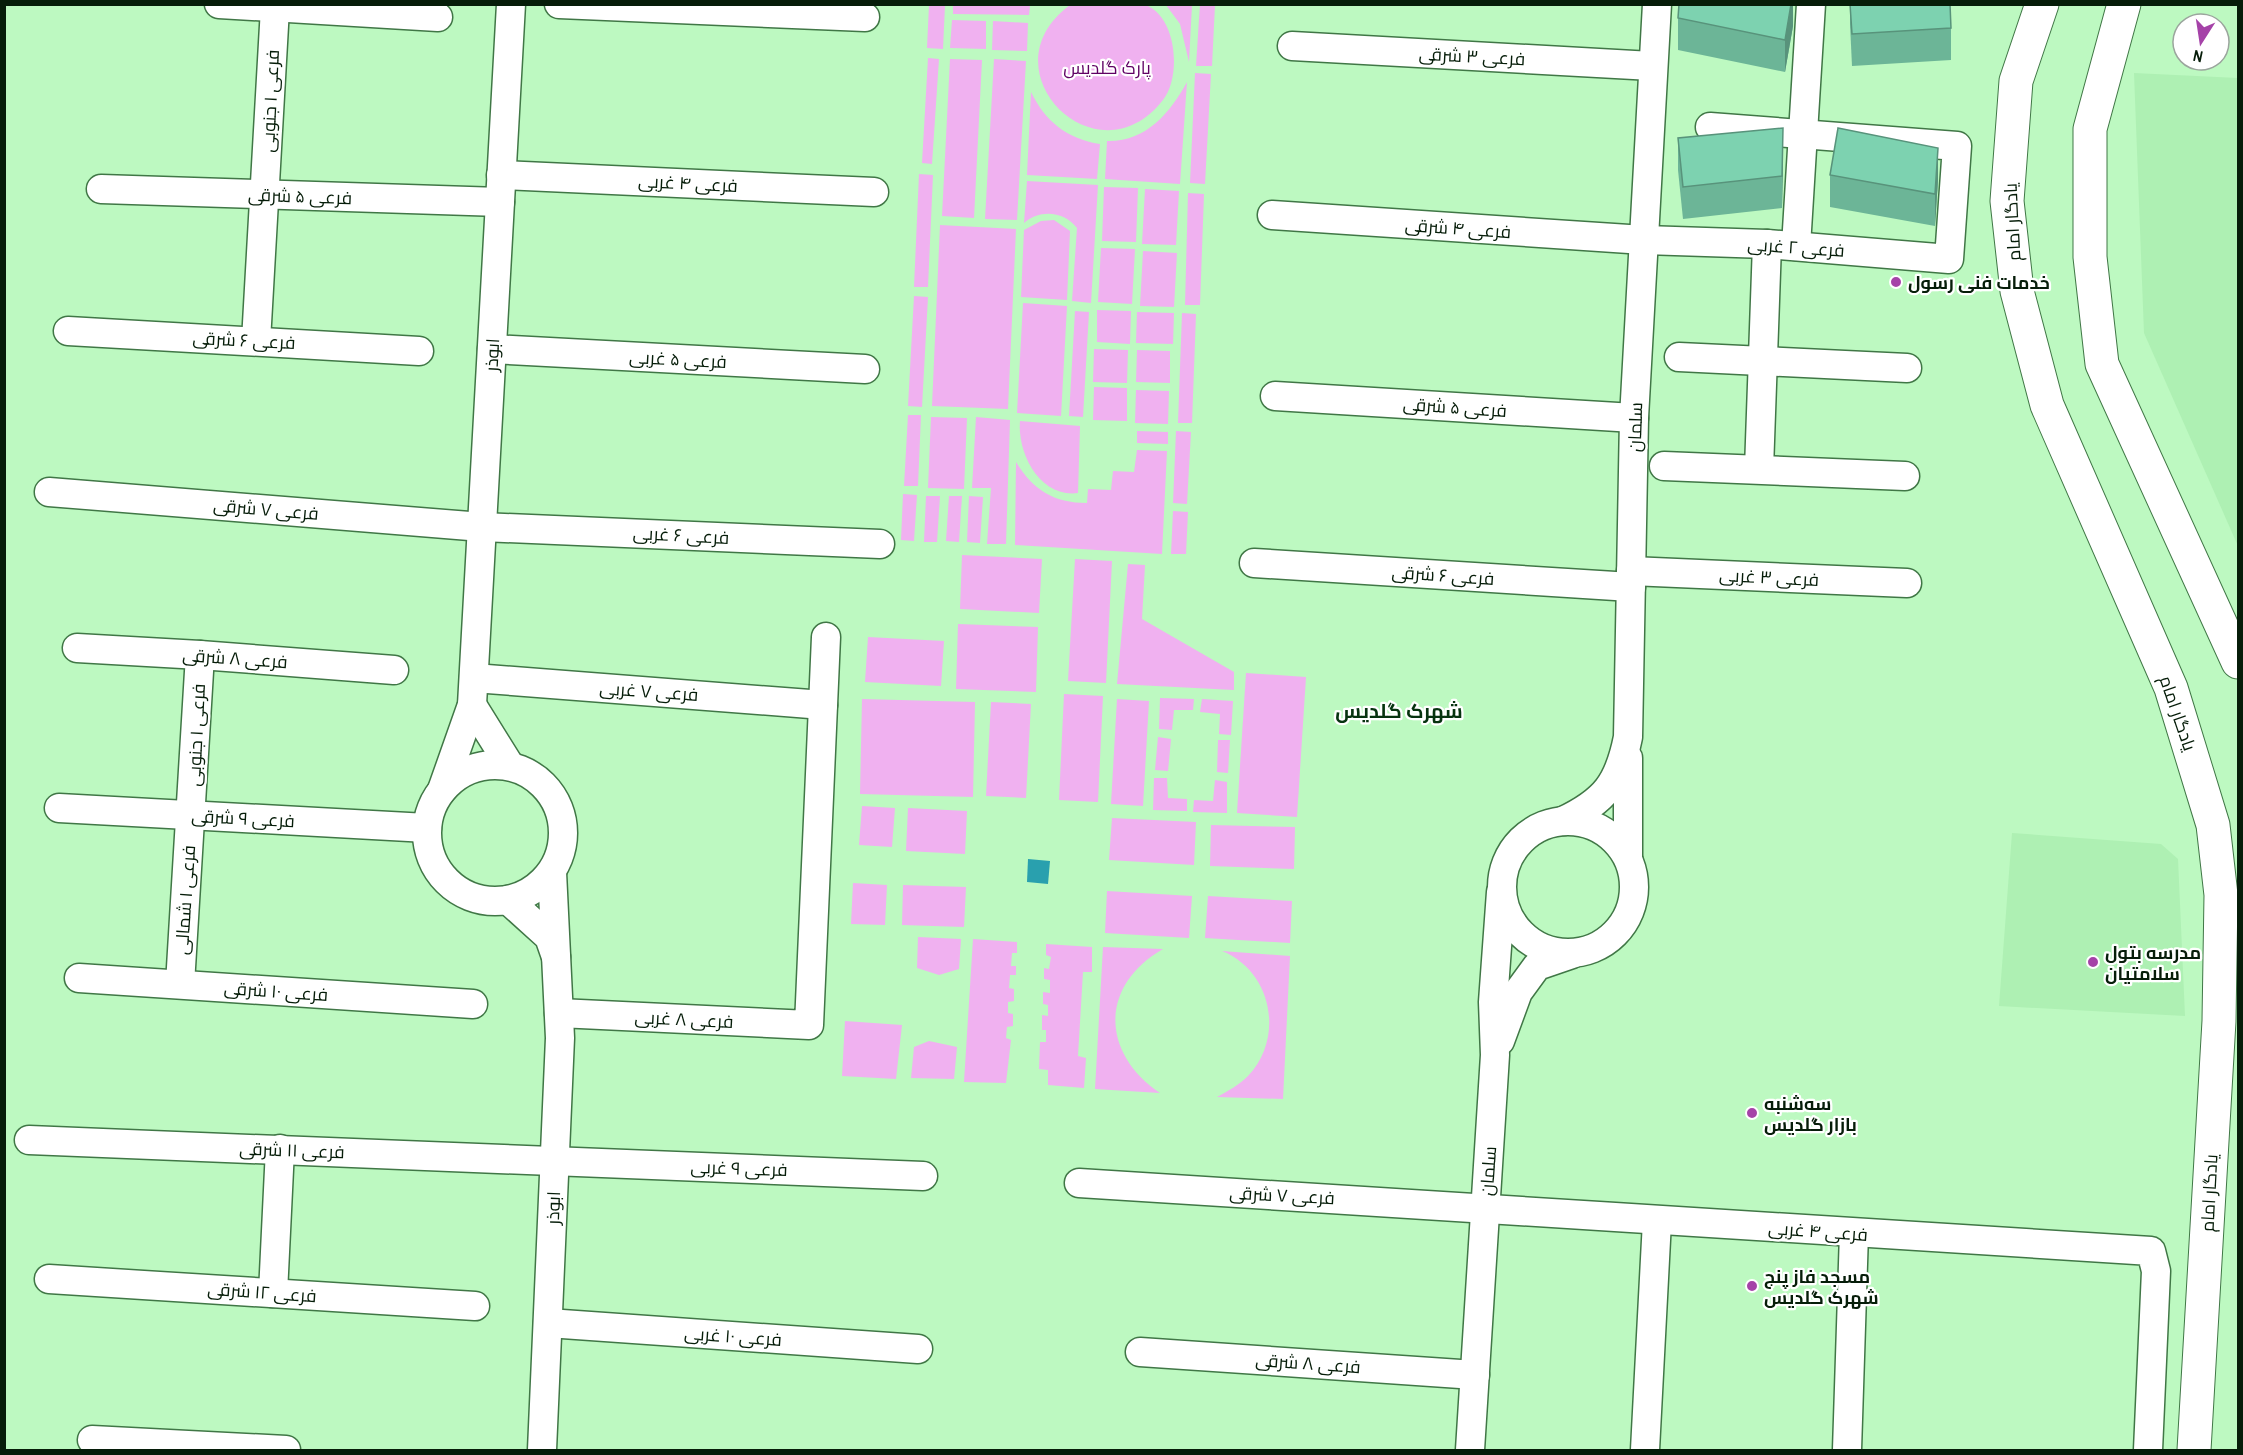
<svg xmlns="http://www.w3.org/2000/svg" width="2243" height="1455" viewBox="0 0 2243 1455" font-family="'Archivo Narrow',Cairo,sans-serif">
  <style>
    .built { fill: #aef0b3 }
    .green { fill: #f0b1f0 }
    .water { fill: #29a0ae }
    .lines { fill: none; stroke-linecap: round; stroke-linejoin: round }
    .minor-casing { stroke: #407746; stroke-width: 31 }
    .major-casing { stroke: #407746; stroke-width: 35 }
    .minor { stroke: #fff; stroke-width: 28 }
    .major { stroke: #fff; stroke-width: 33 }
    .wall { fill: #6cb597 }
    .shaded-wall { fill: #58937b }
    .building { fill: #7dd2b0; stroke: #58937b; stroke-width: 1.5 }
    .poi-dot { fill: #a542a8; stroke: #fff; stroke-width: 2 }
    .labels { text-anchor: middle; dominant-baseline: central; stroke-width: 4.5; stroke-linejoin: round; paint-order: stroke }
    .street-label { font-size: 18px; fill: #061d09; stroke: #fff }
    .park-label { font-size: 18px; fill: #5f0063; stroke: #fff }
    .poi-label { font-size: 18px; font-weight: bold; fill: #061d09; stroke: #fff; text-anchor: start }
    .neighbourhood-label { font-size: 20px; font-weight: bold; fill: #06330f; stroke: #fff }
  </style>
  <rect width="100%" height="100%" fill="#bdf9c1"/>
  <g class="built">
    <polygon points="2134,73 2238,78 2238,546 2144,333"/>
    <polygon points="2012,833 2161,844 2178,859 2185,1016 1999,1006"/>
  </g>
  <g class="green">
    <polygon points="1200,4 1215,5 1212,66 1196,66"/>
    <polygon points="929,5 945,5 943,49 927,48"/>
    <polygon points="953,5 953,4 1030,5 1029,15 953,14"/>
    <path d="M1070 5C1088 4 1128 0 1143 4 1177 14 1182 76 1163 100 1097 185 982 70 1070 5Z"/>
    <polygon points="1166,5 1192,5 1189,62 1180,24"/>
    <polygon points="952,20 986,21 986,49 950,48"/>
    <polygon points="993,21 1028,23 1027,51 992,50"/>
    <polygon points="928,58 939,59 932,164 922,163"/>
    <polygon points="950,59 982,60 974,218 942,216"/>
    <polygon points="994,59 1026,61 1017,220 985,219"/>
    <polygon points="1195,73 1211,74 1205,184 1190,183"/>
    <path d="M1187 82 1180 184 1105 179 1107 141C1146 142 1170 113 1187 82Z"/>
    <path d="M1031 92C1045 121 1067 139 1100 144L1097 179 1027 175Z"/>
    <polygon points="919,174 933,175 928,287 914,287"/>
    <path d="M1027 181 1098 185 1091 303 1072 301 1077 228C1064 211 1040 209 1024 223Z"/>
    <polygon points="1104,187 1138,188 1136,242 1102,241"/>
    <polygon points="1145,189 1179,191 1176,245 1142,244"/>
    <polygon points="1188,193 1204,194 1200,305 1185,305"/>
    <polygon points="1054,220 1070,231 1067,300 1021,297 1024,230 1041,221"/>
    <polygon points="940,225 1016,229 1008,409 932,406"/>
    <polygon points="1101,248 1135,249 1132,304 1098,302"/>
    <polygon points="1143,251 1177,253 1174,307 1140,306"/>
    <polygon points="914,296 928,297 922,407 908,406"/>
    <polygon points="1023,303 1067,306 1061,416 1017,413"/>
    <polygon points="1097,310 1131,311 1130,344 1097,342"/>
    <polygon points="1075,311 1089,312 1083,417 1069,416"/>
    <polygon points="1137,312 1174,313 1173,344 1136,343"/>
    <polygon points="1182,313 1196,314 1192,423 1178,423"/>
    <polygon points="1094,349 1128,350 1127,383 1093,382"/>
    <polygon points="1137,350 1170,351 1170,383 1136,382"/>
    <polygon points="1094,387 1127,388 1127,421 1093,420"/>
    <polygon points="1136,390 1169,391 1168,424 1135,423"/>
    <polygon points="908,415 921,415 918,486 904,486"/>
    <polygon points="931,417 967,418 964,489 928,488"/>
    <polygon points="976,417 1010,420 1006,544 987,544 991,488 972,488"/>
    <path d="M1020 421 1080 426 1078 493C1039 498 1017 452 1020 421Z"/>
    <polygon points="1137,431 1168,432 1168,444 1137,443"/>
    <polygon points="1176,431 1191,432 1187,504 1173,503"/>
    <path d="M1137 450 1167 451 1162 554 1015 545 1016 462C1033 490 1054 503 1087 503L1088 489 1111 490 1113 471 1134 472Z"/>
    <polygon points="903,494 917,495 914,541 901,540"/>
    <polygon points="926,496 940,496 937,542 924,542"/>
    <polygon points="949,496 962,496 959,542 946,541"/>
    <polygon points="969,496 983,497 980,543 967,542"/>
    <polygon points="1173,511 1188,512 1186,554 1171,554"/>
    <polygon points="962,555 1042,559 1039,613 960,609"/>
    <polygon points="1075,559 1112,561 1106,683 1068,681"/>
    <polygon points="1128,564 1145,565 1142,619 1234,672 1234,690 1117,684"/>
    <polygon points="958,624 1038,627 1036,692 956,689"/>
    <polygon points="868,637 944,641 941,686 865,682"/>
    <polygon points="1246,673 1306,677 1297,817 1237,813"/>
    <polygon points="1064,694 1103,696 1098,802 1059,800"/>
    <polygon points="1160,698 1194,699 1193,710 1174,710 1172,730 1159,729"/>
    <polygon points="862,699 975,702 973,797 860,794"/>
    <polygon points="1117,699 1149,701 1143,806 1111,804"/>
    <polygon points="1202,699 1233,701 1231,735 1219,734 1220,714 1200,712"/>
    <polygon points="991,702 1031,704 1026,798 986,796"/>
    <polygon points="1158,737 1171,739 1168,771 1155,770"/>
    <polygon points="1218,740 1230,740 1228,773 1217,772"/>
    <polygon points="1154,778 1167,778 1168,798 1187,799 1187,811 1153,810"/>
    <polygon points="1215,780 1227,782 1227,813 1193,812 1194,800 1213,801"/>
    <polygon points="862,806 895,808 892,847 859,845"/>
    <polygon points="908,808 967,811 965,854 906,851"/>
    <polygon points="1112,818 1196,822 1194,865 1109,860"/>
    <polygon points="1211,825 1295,827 1294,869 1210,866"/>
    <polygon points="853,883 887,885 885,925 851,924"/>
    <polygon points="903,885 966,887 964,927 902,925"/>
    <polygon points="1107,891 1192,896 1189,938 1105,933"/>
    <polygon points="1208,896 1292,901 1290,943 1205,938"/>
    <polygon points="918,937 961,939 959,969 939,975 917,968"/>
    <polygon points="973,939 1017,942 1017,953 1012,953 1011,966 1016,966 1016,975 1010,975 1009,988 1014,989 1014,1001 1008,1002 1008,1013 1013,1014 1013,1026 1007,1027 1006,1038 1011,1040 1006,1083 964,1082"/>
    <polygon points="1046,944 1092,947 1092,972 1083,972 1078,1056 1086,1058 1084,1088 1048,1085 1048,1070 1039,1069 1040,1042 1046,1042 1046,1030 1042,1030 1042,1015 1048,1016 1048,1005 1043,1004 1043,992 1050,993 1050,980 1044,979 1044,968 1049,969 1051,957 1046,955"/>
    <path d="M1103 947 1163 949C1099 986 1101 1053 1160 1093L1095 1089Z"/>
    <path d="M1222 951 1290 956 1283 1099 1217 1097C1228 1091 1239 1085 1248 1076 1285 1037 1272 971 1222 951Z"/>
    <polygon points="845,1021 902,1025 896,1079 842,1076"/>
    <polygon points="929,1041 957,1047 954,1079 911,1078 914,1047"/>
  </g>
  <polygon class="water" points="1028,859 1050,861 1048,884 1027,882"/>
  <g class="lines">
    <defs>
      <g id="minor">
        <polyline points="219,4 438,17"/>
        <polyline points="559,4 865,17"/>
        <polyline points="1292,46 1652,66"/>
        <polyline points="501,175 874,192"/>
        <polyline points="101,189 500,202"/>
        <polyline points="1272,215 1644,240 1767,244 1949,259 1957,146 1710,127"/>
        <polyline points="1796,246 1811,4"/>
        <polyline points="68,331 419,351"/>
        <polyline points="256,341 275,8"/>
        <polyline points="492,349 865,369"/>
        <polyline points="1679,357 1907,368"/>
        <polyline points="1275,396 1634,418"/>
        <polyline points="1664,466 1905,476"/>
        <polyline points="1759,469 1767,244"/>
        <polyline points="49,492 482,527 880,544"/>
        <polyline points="1254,563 1631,587"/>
        <polyline points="1631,571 1907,583"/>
        <polyline points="77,648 200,655 394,670"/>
        <polyline points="474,678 823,705"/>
        <polyline points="472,705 510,766"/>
        <polyline points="1628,758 1628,857"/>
        <circle cx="495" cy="833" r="68"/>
        <polyline points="442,790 472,705 511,4"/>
        <polyline points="59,808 427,828"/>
        <circle cx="1568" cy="887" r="66"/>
        <path d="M1563 821C1605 801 1619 783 1628 737L1634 418 1657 4"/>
        <polyline points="508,900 549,937 556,957"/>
        <polyline points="79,978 473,1004"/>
        <polyline points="180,984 200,655"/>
        <polyline points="559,1013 809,1025 826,637"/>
        <polyline points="1500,1041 1518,992 1537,966 1572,954"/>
        <polyline points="29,1140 923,1176"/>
        <path d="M1079 1183C1436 1204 1794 1230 2151 1251L2156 1271 2148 1450"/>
        <polyline points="49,1279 475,1306"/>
        <polyline points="273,1293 280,1149"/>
        <polyline points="548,1323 918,1349"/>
        <polyline points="1140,1352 1475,1375"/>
        <polyline points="92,1440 286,1450"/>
        <polyline points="542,1450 560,1038 552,872"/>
        <polyline points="1470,1450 1495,1055 1493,1002 1501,892"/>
        <polyline points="1645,1450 1657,1221"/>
        <polyline points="1847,1450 1854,1233"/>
      </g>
      <g id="major">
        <polyline points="2042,4 2016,81 2007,201 2017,291 2047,405 2171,688 2213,825 2221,895 2219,1021 2194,1450"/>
        <polyline points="2124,4 2090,129 2090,257 2102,364 2238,662"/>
      </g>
    </defs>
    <use href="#minor" class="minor-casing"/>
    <use href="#major" class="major-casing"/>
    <use href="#minor" class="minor"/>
    <use href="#major" class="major"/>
  </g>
  <g class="wall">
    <polygon points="1793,4 1793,26 1785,72 1678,50 1678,18"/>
    <polygon points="1850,4 1950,4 1951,28 1951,60 1852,66 1850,24"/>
    <polygon points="1678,138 1783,160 1782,208 1683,219 1678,170"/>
    <polygon points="1830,175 1938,180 1935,226 1830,207"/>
  </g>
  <g class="shaded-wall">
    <polygon points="1791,4 1793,4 1793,26 1785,72 1785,40"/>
    <polygon points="1783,128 1783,160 1782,208 1782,176"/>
    <polygon points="1938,148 1938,180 1935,226 1935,194"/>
  </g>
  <g class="building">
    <polygon points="1679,4 1791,4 1785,40 1678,18"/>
    <polygon points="1850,4 1950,4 1951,28 1852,34"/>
    <polygon points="1783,128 1782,176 1683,187 1678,138"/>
    <polygon points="1838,128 1938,148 1935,194 1830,175"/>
  </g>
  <g class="poi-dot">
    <circle cx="1896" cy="282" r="6"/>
    <circle cx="2093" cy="962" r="6"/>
    <circle cx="1752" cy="1113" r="6"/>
    <circle cx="1752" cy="1286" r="6"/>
  </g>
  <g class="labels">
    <g class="street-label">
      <text transform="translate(1472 56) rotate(3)">فرعی ۳ شرقی</text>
      <text transform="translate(270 101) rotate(-87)">فرعی ۱ جنوبی</text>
      <text transform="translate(688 183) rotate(3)">فرعی ۴ غربی</text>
      <text transform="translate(300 196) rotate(2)">فرعی ۵ شرقی</text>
      <text transform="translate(2012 222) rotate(-93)">یادگار امام</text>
      <text transform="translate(1458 228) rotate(4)">فرعی ۴ شرقی</text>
      <text transform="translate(1796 247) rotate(4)">فرعی ۲ غربی</text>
      <text transform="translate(244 340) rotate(3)">فرعی ۶ شرقی</text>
      <text transform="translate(492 355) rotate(-87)">ابوذر</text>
      <text transform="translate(678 359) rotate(3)">فرعی ۵ غربی</text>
      <text transform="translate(1455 407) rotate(4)">فرعی ۵ شرقی</text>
      <text transform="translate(1635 427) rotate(-88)">سلمان</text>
      <text transform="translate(266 509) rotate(5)">فرعی ۷ شرقی</text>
      <text transform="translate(681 535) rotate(3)">فرعی ۶ غربی</text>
      <text transform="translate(1443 575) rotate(4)">فرعی ۶ شرقی</text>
      <text transform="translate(1769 577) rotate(3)">فرعی ۳ غربی</text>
      <text transform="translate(235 658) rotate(4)">فرعی ۸ شرقی</text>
      <text transform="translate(649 691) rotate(4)">فرعی ۷ غربی</text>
      <text transform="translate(2178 713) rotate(71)">یادگار امام</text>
      <text transform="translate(196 735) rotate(-87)">فرعی ۱ جنوبی</text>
      <text transform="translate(243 818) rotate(3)">فرعی ۹ شرقی</text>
      <text transform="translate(185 900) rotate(-86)">فرعی ۱ شمالی</text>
      <text transform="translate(276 991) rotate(4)">فرعی ۱۰ شرقی</text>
      <text transform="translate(684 1019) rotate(3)">فرعی ۸ غربی</text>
      <text transform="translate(292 1150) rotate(2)">فرعی ۱۱ شرقی</text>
      <text transform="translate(739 1168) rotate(2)">فرعی ۹ غربی</text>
      <text transform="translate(1488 1171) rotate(-86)">سلمان</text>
      <text transform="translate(2209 1193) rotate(-87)">یادگار امام</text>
      <text transform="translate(1282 1195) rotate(3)">فرعی ۷ شرقی</text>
      <text transform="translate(553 1208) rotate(-88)">ابوذر</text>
      <text transform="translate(1818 1231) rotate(4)">فرعی ۴ غربی</text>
      <text transform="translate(262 1292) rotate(4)">فرعی ۱۲ شرقی</text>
      <text transform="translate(733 1336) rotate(4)">فرعی ۱۰ غربی</text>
      <text transform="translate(1308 1363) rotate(4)">فرعی ۸ شرقی</text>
    </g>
    <g class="park-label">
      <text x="1107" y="67">پارک گلدیس</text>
    </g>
    <g class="poi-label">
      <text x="1908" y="282">خدمات فنی رسول</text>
      <text x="2105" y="952">مدرسه بتول<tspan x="2105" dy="21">سلامتیان</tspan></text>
      <text x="1764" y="1103">سه‌شنبه<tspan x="1764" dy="21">بازار گلدیس</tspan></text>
      <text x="1764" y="1276">مسجد فاز پنج<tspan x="1764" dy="21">شهرک گلدیس</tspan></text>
    </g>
    <g class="neighbourhood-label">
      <text x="1399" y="710">شهرک گلدیس</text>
    </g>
  </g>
  <rect width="2243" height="1455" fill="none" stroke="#061d09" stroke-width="12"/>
  <g transform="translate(2201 42) rotate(192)"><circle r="28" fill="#ffffff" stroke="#9ba59d" stroke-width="1.5"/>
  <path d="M0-4.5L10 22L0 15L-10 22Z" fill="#a542a8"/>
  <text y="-9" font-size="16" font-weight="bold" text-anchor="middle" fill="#061d09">N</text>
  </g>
</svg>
